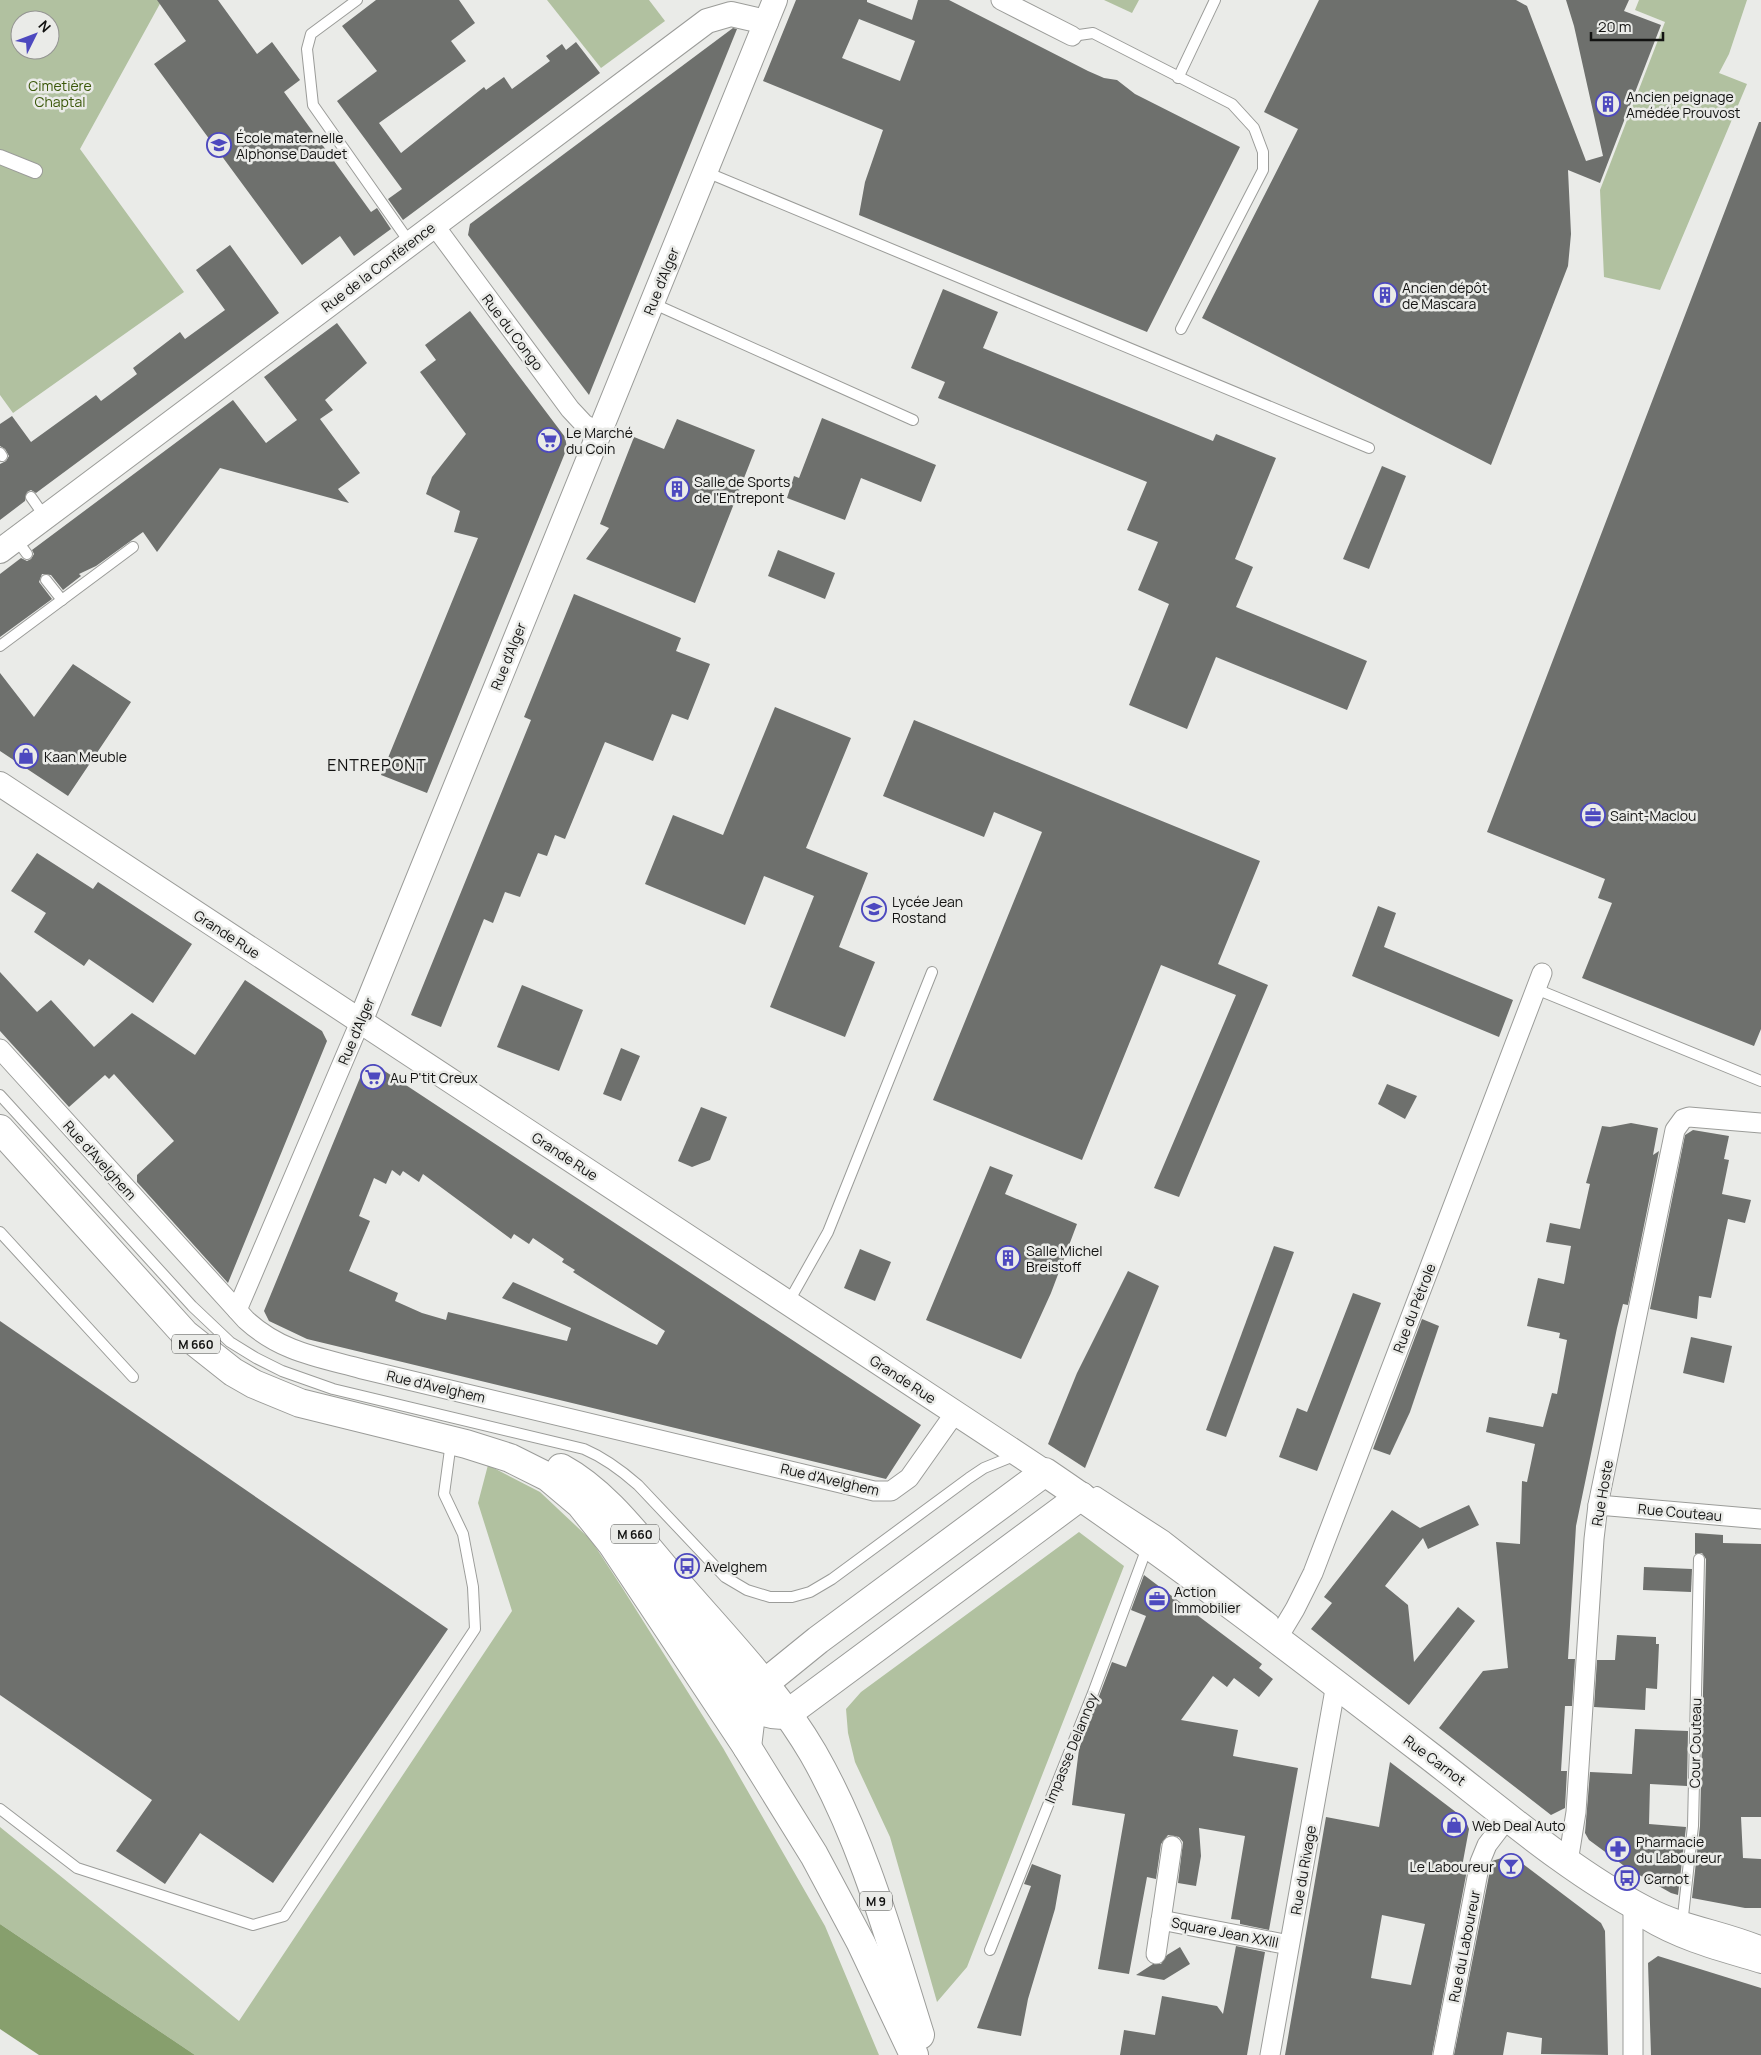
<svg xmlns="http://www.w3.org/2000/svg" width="1761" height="2055" viewBox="0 0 1761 2055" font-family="Manrope,sans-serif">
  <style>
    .green { fill: #b1c1a0; fill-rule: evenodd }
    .water { fill: #879f6d }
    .building { fill: #6e706d; fill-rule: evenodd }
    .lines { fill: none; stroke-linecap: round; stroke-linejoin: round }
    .service-casing { stroke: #9b9c99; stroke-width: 12 }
    .pedestrian-casing { stroke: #9b9c99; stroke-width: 16 }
    .minor-casing { stroke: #9b9c99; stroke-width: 21 }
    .tertiary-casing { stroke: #9b9c99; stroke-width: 26 }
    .secondary-casing { stroke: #9b9c99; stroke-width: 30 }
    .primary-casing { stroke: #9b9c99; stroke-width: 30 }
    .service { stroke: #fff; stroke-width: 10 }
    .pedestrian { stroke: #fff; stroke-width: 14 }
    .minor { stroke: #fff; stroke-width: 19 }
    .tertiary { stroke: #fff; stroke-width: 24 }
    .secondary { stroke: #fff; stroke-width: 28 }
    .primary { stroke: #fff; stroke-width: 28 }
    .labels { text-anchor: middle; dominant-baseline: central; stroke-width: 5; stroke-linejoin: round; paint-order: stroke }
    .shield { fill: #eaebe8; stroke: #535352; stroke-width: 1 }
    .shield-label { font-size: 12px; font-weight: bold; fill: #121211 }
    .park-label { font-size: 14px; fill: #3b580a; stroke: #eaebe8 }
    .poi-label { font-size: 14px; fill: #121211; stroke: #eaebe8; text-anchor: start }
    .street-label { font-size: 14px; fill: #121211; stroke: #eaebe8 }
    .quarter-label { font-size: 16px; letter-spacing: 1px; fill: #121211; stroke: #eaebe8 }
  </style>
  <rect width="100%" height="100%" fill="#eaebe8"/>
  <g class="green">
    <path d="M0 0H162L80 149 184 292 13 413 0 395ZM20 20H50V50H20Z"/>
    <polygon points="547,0 649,0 665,21 601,68"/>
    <polygon points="1104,0 1139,0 1132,13"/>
    <polygon points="1639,0 1747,0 1729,54 1719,73 1747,84 1660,290 1604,277 1600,190 1665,22 1635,10"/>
    <polygon points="488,1465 540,1492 591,1540 623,1589 723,1748 825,1926 879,2055 195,2055 0,1924 0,1827 239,2021 512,1611 478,1503"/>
    <polygon points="1079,1532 1124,1566 967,1967 937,2002 890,1837 855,1762 848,1733 846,1709 861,1692"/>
  </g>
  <polygon class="water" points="0,1924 195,2055 39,2055 0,2029"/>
  <g class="building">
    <polygon points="157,0 218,0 257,54 272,42 300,80 284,92 371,212 377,208 391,229 354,256 340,236 302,265 154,64 186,41"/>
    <polygon points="376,0 459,0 475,23 451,41 466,61 379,123 401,153 484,87 486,90 504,77 512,89 550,61 546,56 562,44 566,50 576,42 600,73 403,220 388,199 402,189 337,101 377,71 342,26"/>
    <path d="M796 0H867V2L912 20 918 0H949L1088 71 1104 78 1117 80 1135 94 1240 147 1147 332 859 215 865 182 883 130 763 81ZM859 19 915 41 900 81 842 58Z"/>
    <polygon points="1319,0 1516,0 1527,6 1586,161 1603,156 1574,26 1566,0 1629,0 1624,11 1661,25 1600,183 1568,170 1571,234 1568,266 1491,465 1202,318 1298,129 1264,112"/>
    <polygon points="733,28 737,29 589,395 468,235 470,224"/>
    <polygon points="1759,122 1761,122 1761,1029 1754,1046 1582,978 1612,903 1598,898 1605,879 1487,832"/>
    <polygon points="230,245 279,313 36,493 31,490 27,492 25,501 0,520 0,464 6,461 9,456 5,449 0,446 0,424 12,416 31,442 96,395 101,401 137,374 133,368 180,332 185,339 225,310 196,270"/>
    <polygon points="943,289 998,312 983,348 1213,441 1216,434 1276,458 1235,559 1253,567 1236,607 1367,661 1347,710 1216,657 1187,729 1129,705 1169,604 1138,590 1158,542 1127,530 1147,482 938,398 945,382 911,368"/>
    <polygon points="470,311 565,437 567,448 427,793 381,775 478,538 454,532 460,511 426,494 432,477 466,434 420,372 436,360 425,345"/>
    <polygon points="337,323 367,363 325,400 333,410 320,419 360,473 338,489 349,503 220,468 157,552 143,532 96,566 79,574 81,576 63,590 51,575 42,574 39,582 52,599 0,637 0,574 21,558 27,561 31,559 34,554 32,550 233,400 266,443 297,420 264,377"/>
    <polygon points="822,418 936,465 921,502 861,478 845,520 787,498 794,476 799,478"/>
    <polygon points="677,419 755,450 695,603 586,559 609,528 600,524 634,437 664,449"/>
    <polygon points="1382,466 1406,476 1369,569 1343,559"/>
    <polygon points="778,550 835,573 825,599 768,576"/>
    <polygon points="574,594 681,638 676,651 710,664 688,720 672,714 653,761 605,742 565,839 555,835 547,856 538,853 520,897 505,892 493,923 484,919 441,1027 411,1015 531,720 524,717"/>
    <polygon points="73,664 131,702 68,796 0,751 0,673 34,717"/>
    <polygon points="775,707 851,738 806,848 868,873 839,947 875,962 845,1037 770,1007 814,896 764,876 745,925 645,884 673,815 723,835"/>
    <polygon points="914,720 1260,861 1218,964 1268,985 1179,1197 1154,1188 1236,995 1161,965 1082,1160 933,1100 1042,832 994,812 984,837 883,796"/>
    <polygon points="37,853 93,889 98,882 192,944 153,1003 89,959 84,966 34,932 46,913 11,891"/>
    <polygon points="1378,906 1396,913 1384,947 1513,1000 1499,1037 1352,976"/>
    <polygon points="0,972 37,1012 51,1000 94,1047 132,1013 195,1055 245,980 322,1031 327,1041 228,1283 137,1182 137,1175 174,1141 114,1074 109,1079 105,1075 69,1107 0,1031"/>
    <polygon points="522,985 583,1010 559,1071 497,1047"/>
    <polygon points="621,1048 640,1056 621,1101 603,1094"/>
    <path d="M374 1064 921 1425 886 1479 307 1339 269 1321 264 1311 364 1068ZM392 1170 400 1176 403 1171 419 1182 423 1174 511 1239 514 1234 529 1244 533 1238 564 1259 562 1262 575 1270 573 1272 665 1331 657 1345 513 1282 502 1298 571 1328 567 1341 448 1312 446 1320 422 1313 395 1301 398 1293 349 1271 370 1221 359 1216 374 1178 386 1184Z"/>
    <polygon points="1387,1084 1417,1096 1405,1119 1378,1104"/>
    <polygon points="701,1107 727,1117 710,1160 692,1167 678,1161"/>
    <polygon points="1631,1123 1658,1128 1653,1155 1659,1151 1628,1305 1623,1304 1617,1328 1576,1526 1568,1659 1575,1659 1572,1706 1565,1706 1561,1771 1567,1771 1565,1808 1551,1815 1439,1728 1483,1671 1508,1668 1496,1542 1520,1544 1522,1481 1527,1482 1535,1444 1486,1432 1489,1417 1543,1427 1552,1393 1557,1394 1567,1340 1559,1338 1560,1333 1527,1326 1538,1278 1564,1284 1571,1246 1546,1242 1550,1223 1580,1229 1590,1184 1586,1183 1602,1126 1610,1127"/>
    <polygon points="1693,1130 1729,1136 1724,1159 1729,1160 1722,1194 1751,1200 1745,1223 1728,1219 1711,1298 1699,1296 1697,1319 1650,1309 1685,1135"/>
    <polygon points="990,1166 1013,1175 1005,1194 1077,1224 1051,1293 1021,1359 926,1320"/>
    <polygon points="1274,1246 1294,1252 1226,1437 1206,1430"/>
    <polygon points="860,1249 891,1262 875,1301 844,1288"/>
    <polygon points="1128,1271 1159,1286 1085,1468 1048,1444 1077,1373"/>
    <polygon points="1353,1293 1381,1303 1317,1471 1279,1457 1297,1408 1307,1412"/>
    <polygon points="1422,1319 1439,1326 1410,1412 1390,1455 1373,1449"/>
    <polygon points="0,1321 448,1629 273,1883 200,1833 165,1884 116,1851 152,1800 0,1695"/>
    <polygon points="1691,1337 1732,1346 1724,1383 1683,1373"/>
    <polygon points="1469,1505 1479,1525 1428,1549 1423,1538 1385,1586 1408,1605 1414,1662 1458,1607 1475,1621 1409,1705 1311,1629 1332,1603 1324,1597 1392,1510 1420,1528"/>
    <polygon points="1695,1533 1723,1535 1723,1543 1761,1544 1761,1817 1741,1817 1743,1858 1761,1859 1761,1908 1745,1908 1692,1898 1700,1826 1706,1559 1702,1553 1695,1554"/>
    <polygon points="1644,1567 1692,1569 1691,1592 1643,1590"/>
    <polygon points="1144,1575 1262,1664 1259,1668 1273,1679 1259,1697 1234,1678 1227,1687 1213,1676 1181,1720 1238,1730 1233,1756 1298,1768 1269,1930 1240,1924 1240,1920 1231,1919 1245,1836 1199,1828 1201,1856 1196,1886 1178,1883 1183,1842 1179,1837 1168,1835 1161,1844 1156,1879 1147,1877 1129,1974 1098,1969 1125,1814 1072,1805 1079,1749 1112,1662 1126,1667 1146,1616 1131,1610"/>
    <polygon points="1617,1635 1656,1637 1656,1644 1659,1644 1657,1689 1646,1688 1645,1710 1594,1707 1597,1660 1615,1660"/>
    <polygon points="1635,1729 1688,1731 1687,1786 1650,1784 1649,1824 1686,1827 1678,1895 1671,1893 1627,1868 1589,1840 1585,1833 1590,1772 1632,1774"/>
    <path d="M1390 1762 1465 1819 1469 1829 1461 1872 1467 1870 1432 2055H1285L1326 1817 1379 1827ZM1382 1915 1425 1924 1411 1985 1371 1978Z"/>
    <polygon points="1511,1855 1601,1923 1605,1931 1608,2055 1541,2054 1542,2038 1507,2032 1503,2055 1454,2055 1491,1865 1492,1861"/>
    <polygon points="1032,1864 1061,1875 1055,1909 1028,1999 1021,2036 977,2028 1031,1886 1024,1884"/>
    <polygon points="1236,1946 1265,1952 1247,2055 1120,2055 1124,2030 1155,2035 1162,1996 1217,2006 1223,2014"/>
    <polygon points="1180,1947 1190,1964 1164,1980 1136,1975 1153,1964 1161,1964 1167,1955"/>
    <polygon points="1658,1956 1761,1988 1761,2055 1651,2055 1648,1963"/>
  </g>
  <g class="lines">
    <defs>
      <g id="service">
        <polyline points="357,0 311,34 307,49 313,105 410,243"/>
        <polyline points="1072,36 1093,33 1232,104 1254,128 1263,152 1263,170 1181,329"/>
        <polyline points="1178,78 1215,0"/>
        <polyline points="706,172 1369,448"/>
        <polyline points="652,303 913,420"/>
        <polyline points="0,453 2,456"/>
        <polyline points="31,497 45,517"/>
        <polyline points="16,539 27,554"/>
        <polyline points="46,580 62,600"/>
        <polyline points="0,646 133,547"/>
        <polyline points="1536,989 1761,1081"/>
        <path d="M0 1095 192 1306 230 1342 256 1358 282 1371 333 1389 584 1449C605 1458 621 1470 638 1485L725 1577 747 1590 770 1597H792L810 1592 832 1579 969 1478 984 1468 1016 1455"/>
        <polyline points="0,1232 133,1377"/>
        <polyline points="788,1303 828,1232 932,972"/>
        <polyline points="1097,1492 1165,1536 1273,1620"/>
        <polyline points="0,1809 77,1868 253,1925 284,1916 475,1629 473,1587 463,1534 444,1494 451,1442"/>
        <path d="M1644 1924C1680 1946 1721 1956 1761 1968"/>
        <polyline points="1682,1925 1693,1826 1699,1559"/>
        <polyline points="990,1950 1093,1693 1148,1545"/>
      </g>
      <polyline id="pedestrian" points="0,157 35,171"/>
      <g id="minor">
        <polyline points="1001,0 1072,36"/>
        <polyline points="434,225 570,409 584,424 599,433"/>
        <path d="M0 1049 246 1320C281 1352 318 1357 362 1369L874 1491H891L909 1478 955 1413"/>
        <polyline points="237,1310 360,1022"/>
        <polyline points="1598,1505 1761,1519"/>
        <polyline points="1277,1639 1295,1609 1313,1573 1542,973"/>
        <polyline points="1568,1862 1576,1812 1594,1539 1598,1505 1675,1130 1683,1119 1689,1117 1761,1123"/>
        <polyline points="1161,1920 1289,1945"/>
        <polyline points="1156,1954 1172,1846"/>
        <polyline points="1270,2055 1336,1684"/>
        <polyline points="1443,2055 1480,1862 1487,1845 1509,1816"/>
        <polyline points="1633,2055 1633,1904"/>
      </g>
      <g id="tertiary">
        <polyline points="0,551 707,21 731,14 766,22"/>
        <polyline points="0,784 1045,1472"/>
        <polyline points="360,1022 775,0"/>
      </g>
      <g id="secondary">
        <path d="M618 1533 743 1699C758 1710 769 1717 787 1714L1081 1496"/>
        <path d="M747 1747 752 1706 765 1683 818 1640 1045 1472C1176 1561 1301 1657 1427 1754 1496 1807 1569 1871 1646 1911 1682 1930 1724 1935 1761 1951"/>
      </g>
      <g id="primary">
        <polyline points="0,1129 185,1334 233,1372 254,1384 300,1403 466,1444 510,1458 548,1477 580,1504 612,1544 747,1747 814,1855 861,1943 914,2055"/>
        <path d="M561 1468C607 1493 640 1540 674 1579 722 1635 775 1688 813 1753 863 1840 890 1940 920 2035"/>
      </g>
    </defs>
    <use href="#service" class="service-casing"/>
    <use href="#pedestrian" class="pedestrian-casing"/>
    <use href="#minor" class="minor-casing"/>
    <use href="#tertiary" class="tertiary-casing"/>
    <use href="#secondary" class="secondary-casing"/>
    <use href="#primary" class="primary-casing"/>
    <use href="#service" class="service"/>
    <use href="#pedestrian" class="pedestrian"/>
    <use href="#minor" class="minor"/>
    <use href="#tertiary" class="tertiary"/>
    <use href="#secondary" class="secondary"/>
    <use href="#primary" class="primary"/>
  </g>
  <defs>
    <symbol id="building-ring" viewBox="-11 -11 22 22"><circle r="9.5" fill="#eaebe8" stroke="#4d49bf" stroke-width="1.5"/><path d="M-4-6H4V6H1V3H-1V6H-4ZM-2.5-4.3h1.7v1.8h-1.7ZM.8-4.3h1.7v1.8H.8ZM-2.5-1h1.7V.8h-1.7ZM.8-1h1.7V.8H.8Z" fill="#4d49bf"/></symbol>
    <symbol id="school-ring" viewBox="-11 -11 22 22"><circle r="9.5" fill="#eaebe8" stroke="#4d49bf" stroke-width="1.5"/><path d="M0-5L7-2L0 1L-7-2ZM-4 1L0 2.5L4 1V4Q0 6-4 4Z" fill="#4d49bf"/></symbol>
    <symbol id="supermarket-ring" viewBox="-11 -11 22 22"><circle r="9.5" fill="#eaebe8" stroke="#4d49bf" stroke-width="1.5"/><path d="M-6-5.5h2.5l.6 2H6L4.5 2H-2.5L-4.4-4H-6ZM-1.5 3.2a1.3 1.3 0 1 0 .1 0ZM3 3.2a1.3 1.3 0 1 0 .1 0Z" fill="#4d49bf"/></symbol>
    <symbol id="shop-ring" viewBox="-11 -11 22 22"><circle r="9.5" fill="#eaebe8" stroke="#4d49bf" stroke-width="1.5"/><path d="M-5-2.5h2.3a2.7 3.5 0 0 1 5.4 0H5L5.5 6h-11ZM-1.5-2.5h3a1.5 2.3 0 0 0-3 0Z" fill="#4d49bf"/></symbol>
    <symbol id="office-ring" viewBox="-11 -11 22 22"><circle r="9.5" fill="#eaebe8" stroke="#4d49bf" stroke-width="1.5"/><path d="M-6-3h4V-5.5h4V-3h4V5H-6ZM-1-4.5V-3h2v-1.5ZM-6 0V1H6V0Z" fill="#4d49bf"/></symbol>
    <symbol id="bus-ring" viewBox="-11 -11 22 22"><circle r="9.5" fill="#eaebe8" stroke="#4d49bf" stroke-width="1.5"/><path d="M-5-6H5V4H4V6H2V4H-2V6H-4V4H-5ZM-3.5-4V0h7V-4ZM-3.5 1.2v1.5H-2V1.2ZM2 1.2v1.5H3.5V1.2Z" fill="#4d49bf"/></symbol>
    <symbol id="pharmacy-ring" viewBox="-11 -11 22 22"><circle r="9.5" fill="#eaebe8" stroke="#4d49bf" stroke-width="1.5"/><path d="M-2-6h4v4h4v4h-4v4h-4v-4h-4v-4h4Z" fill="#4d49bf"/></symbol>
    <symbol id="bar-ring" viewBox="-11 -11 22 22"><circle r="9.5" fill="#eaebe8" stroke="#4d49bf" stroke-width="1.5"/><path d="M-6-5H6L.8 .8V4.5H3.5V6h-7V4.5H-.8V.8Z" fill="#4d49bf"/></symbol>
  </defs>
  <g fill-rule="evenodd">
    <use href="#building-ring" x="1594" y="90" width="28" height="28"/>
    <use href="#school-ring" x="205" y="131" width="28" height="28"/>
    <use href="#building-ring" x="1371" y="281" width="28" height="28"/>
    <use href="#supermarket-ring" x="535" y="426" width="28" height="28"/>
    <use href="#building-ring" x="663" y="475" width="28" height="28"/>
    <use href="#shop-ring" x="12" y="742" width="28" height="28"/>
    <use href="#office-ring" x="1579" y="801" width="28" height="28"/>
    <use href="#school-ring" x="860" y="895" width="28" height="28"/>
    <use href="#supermarket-ring" x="359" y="1063" width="28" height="28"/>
    <use href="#building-ring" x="994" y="1244" width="28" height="28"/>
    <use href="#bus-ring" x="673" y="1552" width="28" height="28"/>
    <use href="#office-ring" x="1143" y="1585" width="28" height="28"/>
    <use href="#shop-ring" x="1440" y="1811" width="28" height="28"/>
    <use href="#pharmacy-ring" x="1604" y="1835" width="28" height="28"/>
    <use href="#bar-ring" x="1497" y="1852" width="28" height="28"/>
    <use href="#bus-ring" x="1613" y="1864" width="28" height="28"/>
  </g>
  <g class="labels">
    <g class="shield">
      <rect x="172" y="1334.5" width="48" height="19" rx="4"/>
      <rect x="611" y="1524.5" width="48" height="19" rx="4"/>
      <rect x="860" y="1891.5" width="32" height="19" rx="4"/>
    </g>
    <g class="shield-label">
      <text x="196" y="1344">M 660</text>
      <text x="635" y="1534">M 660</text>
      <text x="876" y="1901">M 9</text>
    </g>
    <g class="park-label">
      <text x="60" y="85">Cimetière<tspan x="60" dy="16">Chaptal</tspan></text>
    </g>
    <g class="poi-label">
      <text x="1626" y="96">Ancien peignage<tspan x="1626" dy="16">Amédée Prouvost</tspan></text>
      <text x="236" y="137">École maternelle<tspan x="236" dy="16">Alphonse Daudet</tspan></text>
      <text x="1402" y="287">Ancien dépôt<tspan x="1402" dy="16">de Mascara</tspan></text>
      <text x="566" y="432">Le Marché<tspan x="566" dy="16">du Coin</tspan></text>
      <text x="694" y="481">Salle de Sports<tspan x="694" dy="16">de l'Entrepont</tspan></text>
      <text x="44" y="756">Kaan Meuble</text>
      <text x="1610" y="815">Saint-Maclou</text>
      <text x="892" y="901">Lycée Jean<tspan x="892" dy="16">Rostand</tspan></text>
      <text x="390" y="1077">Au P'tit Creux</text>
      <text x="1026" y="1250">Salle Michel<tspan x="1026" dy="16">Breistoff</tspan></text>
      <text x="704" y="1566">Avelghem</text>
      <text x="1174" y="1591">Action<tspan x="1174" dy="16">Immobilier</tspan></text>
      <text x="1472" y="1825">Web Deal Auto</text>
      <text x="1636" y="1841">Pharmacie<tspan x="1636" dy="16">du Laboureur</tspan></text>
      <text x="1494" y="1866" text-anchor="end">Le Laboureur</text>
      <text x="1644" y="1878">Carnot</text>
    </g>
    <g class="street-label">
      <text transform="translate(378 267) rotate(-37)">Rue de la Conférence</text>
      <text transform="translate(661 281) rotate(-68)">Rue d'Alger</text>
      <text transform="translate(513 332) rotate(53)">Rue du Congo</text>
      <text transform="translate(508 656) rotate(-68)">Rue d'Alger</text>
      <text transform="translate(227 934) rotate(33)">Grande Rue</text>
      <text transform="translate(356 1031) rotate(-67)">Rue d'Alger</text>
      <text transform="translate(565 1156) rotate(33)">Grande Rue</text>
      <text transform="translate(100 1160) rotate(48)">Rue d'Avelghem</text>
      <text transform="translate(1414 1308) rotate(-69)">Rue du Pétrole</text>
      <text transform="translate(903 1379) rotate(33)">Grande Rue</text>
      <text transform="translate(436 1386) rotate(13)">Rue d'Avelghem</text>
      <text transform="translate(830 1479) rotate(13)">Rue d'Avelghem</text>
      <text transform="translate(1602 1493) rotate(-80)">Rue Hoste</text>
      <text transform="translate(1680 1512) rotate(5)">Rue Couteau</text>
      <text transform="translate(1695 1743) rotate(-89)">Cour Couteau</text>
      <text transform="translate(1071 1748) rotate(-68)">Impasse Delannoy</text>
      <text transform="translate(1435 1760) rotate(37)">Rue Carnot</text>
      <text transform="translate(1303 1870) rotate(-80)">Rue du Rivage</text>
      <text transform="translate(1225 1932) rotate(11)">Square Jean XXIII</text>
      <text transform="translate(1464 1946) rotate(-79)">Rue du Laboureur</text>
    </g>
    <g class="quarter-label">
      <text x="377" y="765">ENTREPONT</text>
    </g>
  </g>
  <g transform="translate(35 35) rotate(48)"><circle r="24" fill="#eaebe8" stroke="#949492"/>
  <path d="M0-4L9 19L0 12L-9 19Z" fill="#4d49bf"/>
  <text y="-8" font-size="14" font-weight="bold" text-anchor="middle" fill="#121211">N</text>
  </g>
  <path d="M1591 32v8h72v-8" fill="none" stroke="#121211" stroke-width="2.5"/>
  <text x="1598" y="32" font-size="15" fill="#121211" stroke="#eaebe8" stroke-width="4" paint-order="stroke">20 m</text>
</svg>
